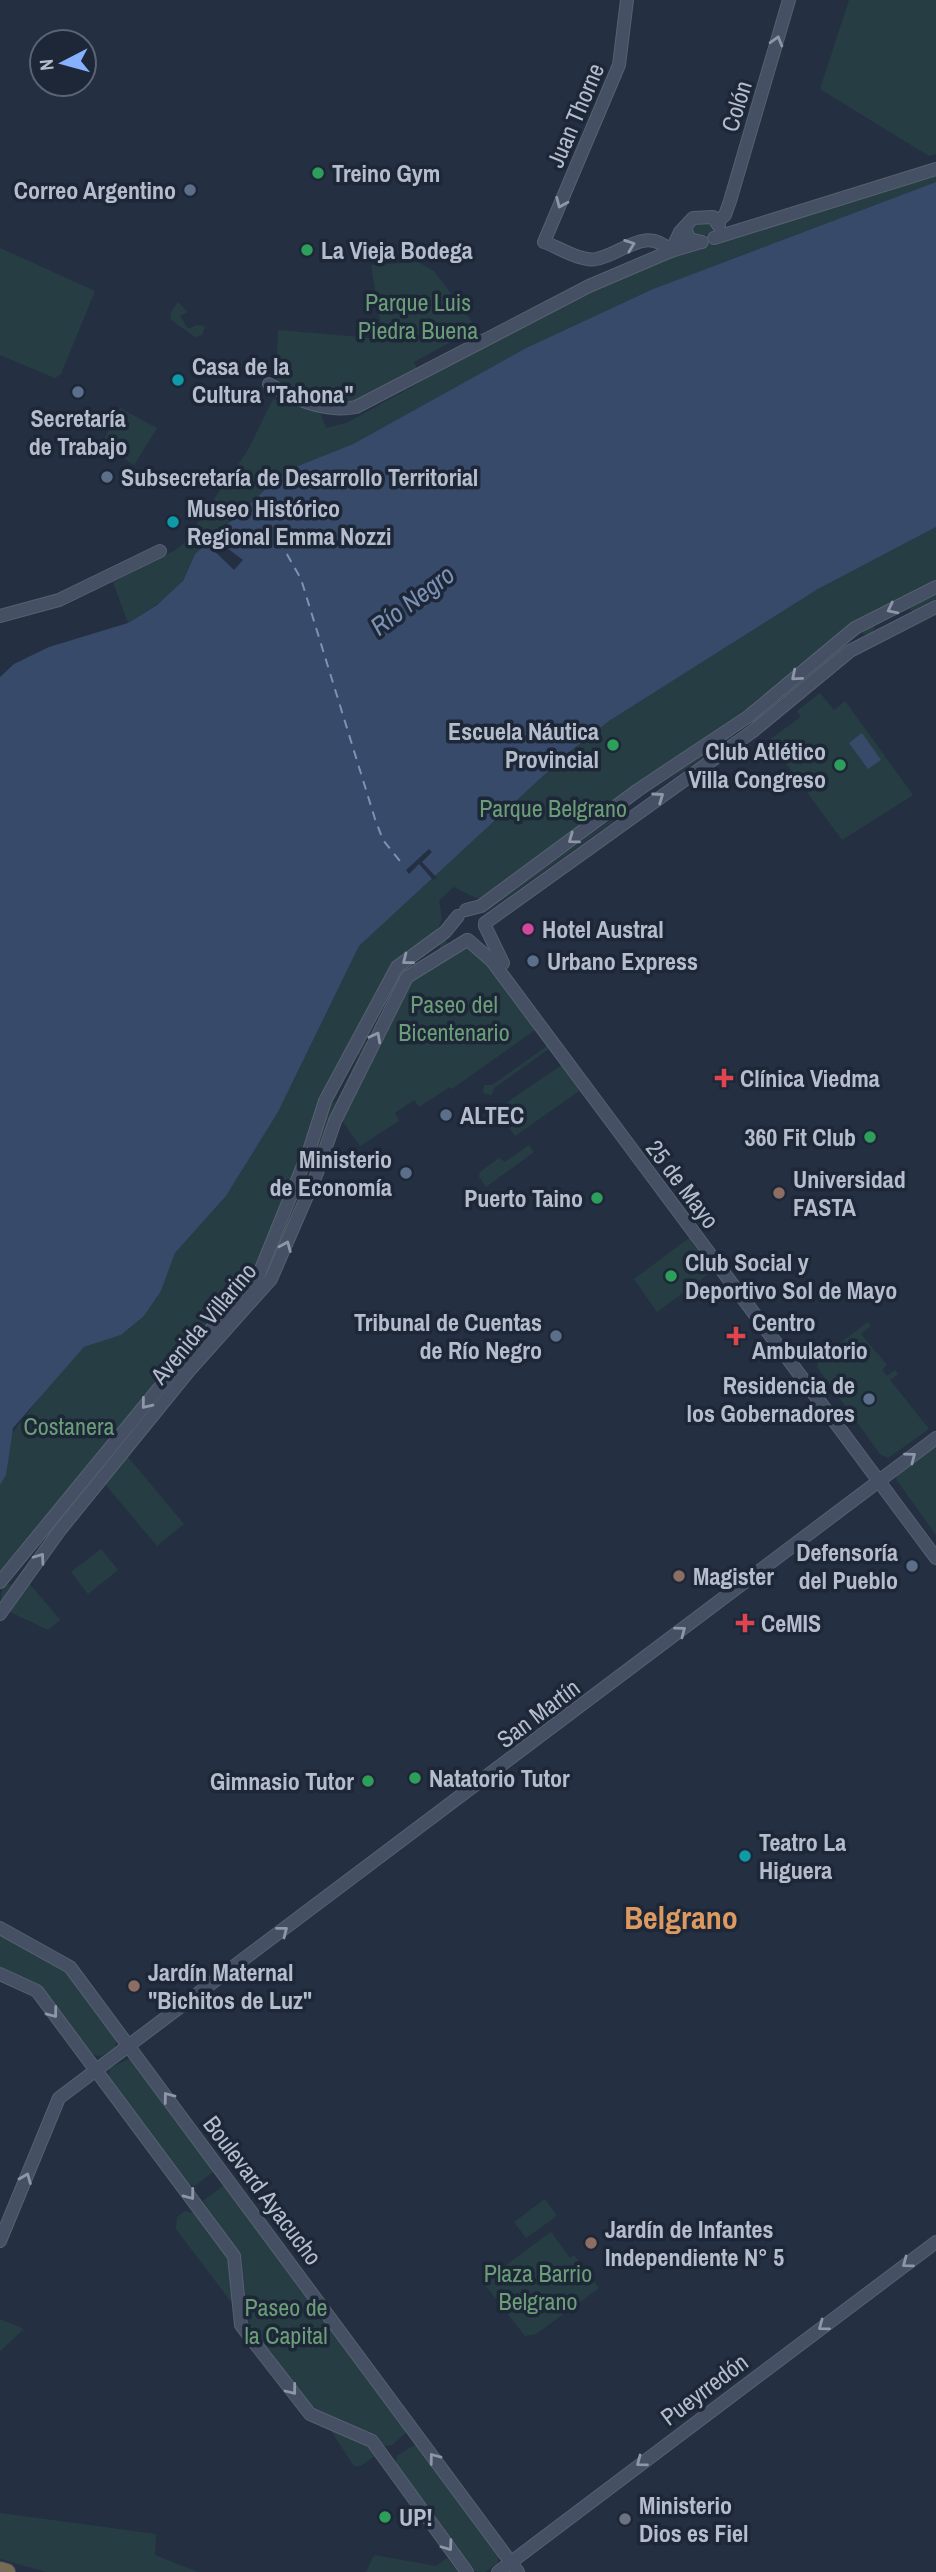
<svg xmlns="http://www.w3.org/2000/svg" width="936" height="2572" viewBox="0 0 936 2572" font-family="'Archivo Narrow',sans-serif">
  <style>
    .green { fill: #263e43 }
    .water { fill: #374a6a }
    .pier { fill: #243042 }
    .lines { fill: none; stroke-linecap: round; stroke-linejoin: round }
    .ferry { stroke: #7b92b5; stroke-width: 2; stroke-dasharray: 9 7; stroke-linecap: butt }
    .secondary-casing { stroke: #56606f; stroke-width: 14 }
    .highway-casing { stroke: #434d5c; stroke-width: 18 }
    .secondary { stroke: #465065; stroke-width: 12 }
    .highway { stroke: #786b55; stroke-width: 16 }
    .oneway { stroke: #8e97a8 }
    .leisure-dot { fill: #2e9e5b; stroke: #1d2737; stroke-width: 2.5 }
    .service-dot { fill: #5c6f8a; stroke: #1d2737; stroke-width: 2.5 }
    .culture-dot { fill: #0f9aa8; stroke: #1d2737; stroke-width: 2.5 }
    .hotel-dot { fill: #d1479c; stroke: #1d2737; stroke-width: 2.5 }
    .health-dot { fill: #e0444e; stroke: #1d2737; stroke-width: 2.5 }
    .education-dot { fill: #8d6e63; stroke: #1d2737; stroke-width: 2.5 }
    .worship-dot { fill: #6b7280; stroke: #1d2737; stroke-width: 2.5 }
    .labels { text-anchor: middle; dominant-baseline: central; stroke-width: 7; stroke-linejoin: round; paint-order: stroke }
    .street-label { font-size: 24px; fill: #b5bdcc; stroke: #1d2737 }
    .poi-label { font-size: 24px; font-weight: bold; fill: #b5bdcc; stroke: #1d2737; text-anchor: start }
    .park-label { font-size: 24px; fill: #6b9e78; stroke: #1d2737 }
    .water-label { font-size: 26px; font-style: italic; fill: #7b92b5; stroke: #1d2737 }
    .district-label { font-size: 32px; font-weight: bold; fill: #dc9a60; stroke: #1d2737 }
  </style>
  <rect width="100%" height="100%" fill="#243042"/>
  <g class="green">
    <polygon points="849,0 936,0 936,154 929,156 820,89"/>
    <path d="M936 175V182L653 289 526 348 353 444 298 466 269 486 195 554 183 581 171 595 128 623 113 582 174 551 183 544 248 450 273 399 321 414 326 428 346 423C429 379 508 329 594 290 703 239 821 209 936 175Z"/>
    <polygon points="706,220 714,226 713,231 702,237 693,236 690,226"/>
    <polygon points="0,248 95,291 61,374 55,378 0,355"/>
    <path d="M418 262 434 271 482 335 470 342 465 334 414 362 418 370 355 402C330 407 295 398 276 382L278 330 383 339 371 265Z"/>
    <polygon points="178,302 187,312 180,316 188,329 197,325 205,326 202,335 195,337 171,320 170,314"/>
    <polygon points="120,408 157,428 134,465 102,444"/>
    <polygon points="936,527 936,581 844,628 747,708 637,783 484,898 476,898 454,887 439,900 442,919 437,931 397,961 306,1145 253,1276 37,1526 0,1576 0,1442 10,1436 60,1371 84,1347 121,1335 144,1316 161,1291 175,1253 226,1196 278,1112 359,946 568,753 609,721 818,589"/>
    <polygon points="936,591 936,603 915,613 908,608 875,625 871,636 863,634 864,628"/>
    <polygon points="841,647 843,650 756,719 755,718"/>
    <polygon points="820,693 834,710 845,701 913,795 842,840 769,740 801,717 797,711"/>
    <polygon points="731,734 735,734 733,737 649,794"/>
    <polygon points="628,808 626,812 488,911 489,908"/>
    <polygon points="440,940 446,940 448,946 406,973 401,973 364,1042 370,1042 316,1164 313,1148 328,1103 336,1102 359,1055 354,1054 402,966 410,968 440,950"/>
    <polygon points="468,947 477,950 535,1026 535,1030 452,1089 450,1087 419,1107 414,1100 395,1113 399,1121 360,1146 340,1118 411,978 460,949"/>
    <polygon points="547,1046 549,1049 494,1088 492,1095 483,1093 484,1085 492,1085"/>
    <polygon points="562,1065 582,1089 515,1136 499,1113 498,1105 503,1105"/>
    <polygon points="529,1145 534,1152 486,1187 479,1177 480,1172 499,1158 505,1162"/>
    <polygon points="689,1238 708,1265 708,1274 657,1312 634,1279"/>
    <polygon points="868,1322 871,1326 861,1334 887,1365 882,1370 887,1376 895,1370 898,1374 890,1380 929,1429 888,1458 880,1454 817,1367 819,1359"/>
    <polygon points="180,1373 3,1601 0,1602 3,1585 12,1584 47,1538 46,1530 78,1494 83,1494"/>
    <polygon points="936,1445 936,1535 896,1479 899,1473"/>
    <polygon points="127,1456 184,1524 157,1546 104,1483"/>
    <polygon points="101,1549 118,1570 88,1594 71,1572"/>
    <polygon points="28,1582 60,1620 48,1630 8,1611"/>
    <polygon points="0,1935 64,1969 117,2039 115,2047 102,2056 93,2055 37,1984 0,1967"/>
    <polygon points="131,2058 214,2171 195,2186 188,2184 109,2076 110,2068"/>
    <polygon points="224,2185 407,2432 392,2445 385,2446 372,2434 311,2407 249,2326 241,2256 203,2201"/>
    <polygon points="545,2199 557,2216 526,2238 514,2222"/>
    <polygon points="185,2211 195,2213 227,2255 232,2303 176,2229 177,2217"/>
    <polygon points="551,2232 570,2258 574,2255 599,2288 536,2334 525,2336 483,2282"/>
    <polygon points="0,2319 24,2329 0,2351"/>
    <polygon points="329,2428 367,2444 375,2456 360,2466 354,2466"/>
    <polygon points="416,2444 498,2554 498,2563 485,2572 473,2571 396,2464 397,2456"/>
    <polygon points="0,2513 156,2534 155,2555 198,2572 46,2572 0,2559"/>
    <polygon points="374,2555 436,2566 447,2558 458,2572 366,2572"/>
  </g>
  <g class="water">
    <polygon points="936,182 936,527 818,589 609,721 568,753 359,946 278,1112 226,1196 175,1253 161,1291 144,1316 121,1335 84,1347 13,1428 6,1475 0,1485 0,677 14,664 49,647 128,623 157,605 183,581 195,554 269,486 298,466 353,444 526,348 653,289"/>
    <polygon points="862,733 881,760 868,769 849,743"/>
  </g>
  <g class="pier">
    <polygon points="210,535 243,560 234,570 204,541"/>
    <polygon points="429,849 432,852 422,862 437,878 433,880 419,864 409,874 406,870"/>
  </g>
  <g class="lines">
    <polyline class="ferry" points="265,531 284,549 301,579 375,819 383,840 404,866"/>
    <defs>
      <g id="secondary">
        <path d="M627 0 619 65 544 242C558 247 581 262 596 259 623 254 645 225 671 251"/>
        <polyline points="718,221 725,215 730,201 789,0"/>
        <polyline points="685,227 689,239 702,242"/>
        <polyline points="714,238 936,169"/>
        <polyline points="671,251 680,232 693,218 713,217 719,226"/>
        <path d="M269 384C295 400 325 413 356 407L589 286 671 251 701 242"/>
        <polyline points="0,616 59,600 160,551"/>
        <polyline points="466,910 481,906 638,790 749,716 855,628 936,587"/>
        <polyline points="485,923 753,731 850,651 936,607"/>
        <polyline points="485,926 503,963"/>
        <polyline points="468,940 492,961 936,1558"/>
        <polyline points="0,1582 174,1370 257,1279 309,1151 325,1101 397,967 445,932 458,916"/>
        <polyline points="0,1614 60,1530 188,1372 271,1279 317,1173 335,1121 407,977 467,940"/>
        <polyline points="0,1928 70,1967 518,2572"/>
        <polyline points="0,1974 37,1991 234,2256 241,2325 250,2337 310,2414 372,2441 467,2572"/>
        <polyline points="0,2241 59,2098 936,1438"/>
        <polyline points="498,2572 936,2242"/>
      </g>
      <polyline id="highway" points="0,2570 7,2572"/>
    </defs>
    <use href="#secondary" class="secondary-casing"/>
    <use href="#highway" class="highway-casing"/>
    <use href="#secondary" class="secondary"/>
    <use href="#highway" class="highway"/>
  </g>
  <defs><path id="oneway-chevron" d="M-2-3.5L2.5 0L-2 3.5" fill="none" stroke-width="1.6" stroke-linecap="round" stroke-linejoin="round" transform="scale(1.75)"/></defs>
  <g class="oneway">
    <use href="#oneway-chevron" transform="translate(777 41) rotate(-74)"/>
    <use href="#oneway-chevron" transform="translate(561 203) rotate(113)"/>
    <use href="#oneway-chevron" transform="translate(630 245) rotate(-20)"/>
    <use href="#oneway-chevron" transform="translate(892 609) rotate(153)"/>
    <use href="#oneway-chevron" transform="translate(796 676) rotate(140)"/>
    <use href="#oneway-chevron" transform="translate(659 797) rotate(-35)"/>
    <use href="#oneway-chevron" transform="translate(573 839) rotate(144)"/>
    <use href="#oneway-chevron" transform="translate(407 960) rotate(142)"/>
    <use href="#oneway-chevron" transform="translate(376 1037) rotate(-62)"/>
    <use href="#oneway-chevron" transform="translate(286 1246) rotate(-67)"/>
    <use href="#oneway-chevron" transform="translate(146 1404) rotate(129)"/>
    <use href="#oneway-chevron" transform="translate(911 1457) rotate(-37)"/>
    <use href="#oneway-chevron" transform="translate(40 1558) rotate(-54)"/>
    <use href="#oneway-chevron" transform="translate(681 1631) rotate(-37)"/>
    <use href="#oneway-chevron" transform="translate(283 1931) rotate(-38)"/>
    <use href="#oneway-chevron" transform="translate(53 2013) rotate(53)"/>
    <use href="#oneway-chevron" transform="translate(168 2097) rotate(-127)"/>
    <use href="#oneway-chevron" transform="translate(26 2178) rotate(-68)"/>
    <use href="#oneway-chevron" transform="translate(190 2195) rotate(53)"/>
    <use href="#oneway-chevron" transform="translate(907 2263) rotate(143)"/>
    <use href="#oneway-chevron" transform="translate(823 2326) rotate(143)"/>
    <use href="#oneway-chevron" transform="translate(292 2390) rotate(52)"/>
    <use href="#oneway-chevron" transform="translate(434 2458) rotate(-127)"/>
    <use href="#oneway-chevron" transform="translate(641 2462) rotate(143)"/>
    <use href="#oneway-chevron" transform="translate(448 2546) rotate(54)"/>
  </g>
  <g class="leisure-dot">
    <circle cx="318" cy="173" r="7"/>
    <circle cx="307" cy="250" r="7"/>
    <circle cx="613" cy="745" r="7"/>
    <circle cx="840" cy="765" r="7"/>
    <circle cx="870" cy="1137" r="7"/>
    <circle cx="597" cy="1198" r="7"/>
    <circle cx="671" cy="1276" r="7"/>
    <circle cx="415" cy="1778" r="7"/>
    <circle cx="368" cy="1781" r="7"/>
    <circle cx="385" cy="2517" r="7"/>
  </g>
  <g class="service-dot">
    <circle cx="190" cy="190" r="7"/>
    <circle cx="78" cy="392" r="7"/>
    <circle cx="107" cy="477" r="7"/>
    <circle cx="533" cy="961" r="7"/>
    <circle cx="446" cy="1115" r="7"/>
    <circle cx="406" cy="1173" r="7"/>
    <circle cx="556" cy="1336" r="7"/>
    <circle cx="869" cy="1399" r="7"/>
    <circle cx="912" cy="1566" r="7"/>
  </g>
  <g class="culture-dot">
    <circle cx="178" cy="380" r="7"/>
    <circle cx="173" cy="522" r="7"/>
    <circle cx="745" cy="1856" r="7"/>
  </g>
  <circle class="hotel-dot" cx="528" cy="929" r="7"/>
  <g class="health-dot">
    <path d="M720.5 1067.5h7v7h7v7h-7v7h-7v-7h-7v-7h7z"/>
    <path d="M732.5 1325.5h7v7h7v7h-7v7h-7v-7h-7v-7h7z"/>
    <path d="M741.5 1612.5h7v7h7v7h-7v7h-7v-7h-7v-7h7z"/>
  </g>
  <g class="education-dot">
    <circle cx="779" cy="1193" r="7"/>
    <circle cx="679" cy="1576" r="7"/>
    <circle cx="134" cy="1986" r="7"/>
    <circle cx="591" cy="2243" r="7"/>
  </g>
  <circle class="worship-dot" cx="625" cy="2519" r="7"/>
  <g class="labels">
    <g class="street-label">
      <text transform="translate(736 106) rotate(-73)">Colón</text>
      <text transform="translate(575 115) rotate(-67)">Juan Thorne</text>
      <text transform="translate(683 1184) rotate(53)">25 de Mayo</text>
      <text transform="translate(203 1323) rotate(-50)">Avenida Villarino</text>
      <text transform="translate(538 1713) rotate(-37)">San Martín</text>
      <text transform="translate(263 2190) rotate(53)">Boulevard Ayacucho</text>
      <text transform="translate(704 2389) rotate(-37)">Pueyrredón</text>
    </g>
    <g class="poi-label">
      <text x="332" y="173">Treino Gym</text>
      <text x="176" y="190" text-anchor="end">Correo Argentino</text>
      <text x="321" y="250">La Vieja Bodega</text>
      <text x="192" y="366">Casa de la<tspan x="192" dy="28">Cultura "Tahona"</tspan></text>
      <text x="78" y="418" text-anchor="middle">Secretaría<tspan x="78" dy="28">de Trabajo</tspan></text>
      <text x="121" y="477">Subsecretaría de Desarrollo Territorial</text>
      <text x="187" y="508">Museo Histórico<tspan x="187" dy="28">Regional Emma Nozzi</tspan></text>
      <text x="599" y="731" text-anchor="end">Escuela Náutica<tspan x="599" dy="28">Provincial</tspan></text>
      <text x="826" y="751" text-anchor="end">Club Atlético<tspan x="826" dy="28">Villa Congreso</tspan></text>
      <text x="542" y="929">Hotel Austral</text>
      <text x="547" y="961">Urbano Express</text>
      <text x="740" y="1078">Clínica Viedma</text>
      <text x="460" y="1115">ALTEC</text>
      <text x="856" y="1137" text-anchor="end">360 Fit Club</text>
      <text x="392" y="1159" text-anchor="end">Ministerio<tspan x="392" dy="28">de Economía</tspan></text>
      <text x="793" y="1179">Universidad<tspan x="793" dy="28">FASTA</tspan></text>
      <text x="583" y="1198" text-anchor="end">Puerto Taino</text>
      <text x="685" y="1262">Club Social y<tspan x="685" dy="28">Deportivo Sol de Mayo</tspan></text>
      <text x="542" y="1322" text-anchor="end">Tribunal de Cuentas<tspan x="542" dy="28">de Río Negro</tspan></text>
      <text x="752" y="1322">Centro<tspan x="752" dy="28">Ambulatorio</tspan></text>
      <text x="855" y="1385" text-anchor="end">Residencia de<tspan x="855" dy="28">los Gobernadores</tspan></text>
      <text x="898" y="1552" text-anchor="end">Defensoría<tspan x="898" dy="28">del Pueblo</tspan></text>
      <text x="693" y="1576">Magister</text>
      <text x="761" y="1623">CeMIS</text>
      <text x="429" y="1778">Natatorio Tutor</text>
      <text x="354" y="1781" text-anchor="end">Gimnasio Tutor</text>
      <text x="759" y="1842">Teatro La<tspan x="759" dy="28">Higuera</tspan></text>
      <text x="148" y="1972">Jardín Maternal<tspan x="148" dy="28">"Bichitos de Luz"</tspan></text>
      <text x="605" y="2229">Jardín de Infantes<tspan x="605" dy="28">Independiente N° 5</tspan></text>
      <text x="639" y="2505">Ministerio<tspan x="639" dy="28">Dios es Fiel</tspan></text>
      <text x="399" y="2517">UP!</text>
    </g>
    <g class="park-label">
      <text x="418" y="302">Parque Luis<tspan x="418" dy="28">Piedra Buena</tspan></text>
      <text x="553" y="808">Parque Belgrano</text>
      <text x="454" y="1004">Paseo del<tspan x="454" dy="28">Bicentenario</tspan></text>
      <text x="69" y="1426">Costanera</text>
      <text x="538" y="2273">Plaza Barrio<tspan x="538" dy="28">Belgrano</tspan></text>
      <text x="286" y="2307">Paseo de<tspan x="286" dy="28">la Capital</tspan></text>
    </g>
    <g class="water-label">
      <text transform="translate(412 600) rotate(-37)">Río Negro</text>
    </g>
    <g class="district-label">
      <text x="681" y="1917">Belgrano</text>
    </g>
  </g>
  <g transform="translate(63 63) rotate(264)"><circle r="33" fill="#1d2737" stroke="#5a6373" stroke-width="2"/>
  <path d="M0-5L12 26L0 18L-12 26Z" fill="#87b1fe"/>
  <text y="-10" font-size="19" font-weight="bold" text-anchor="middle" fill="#b5bdcc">N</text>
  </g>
</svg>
